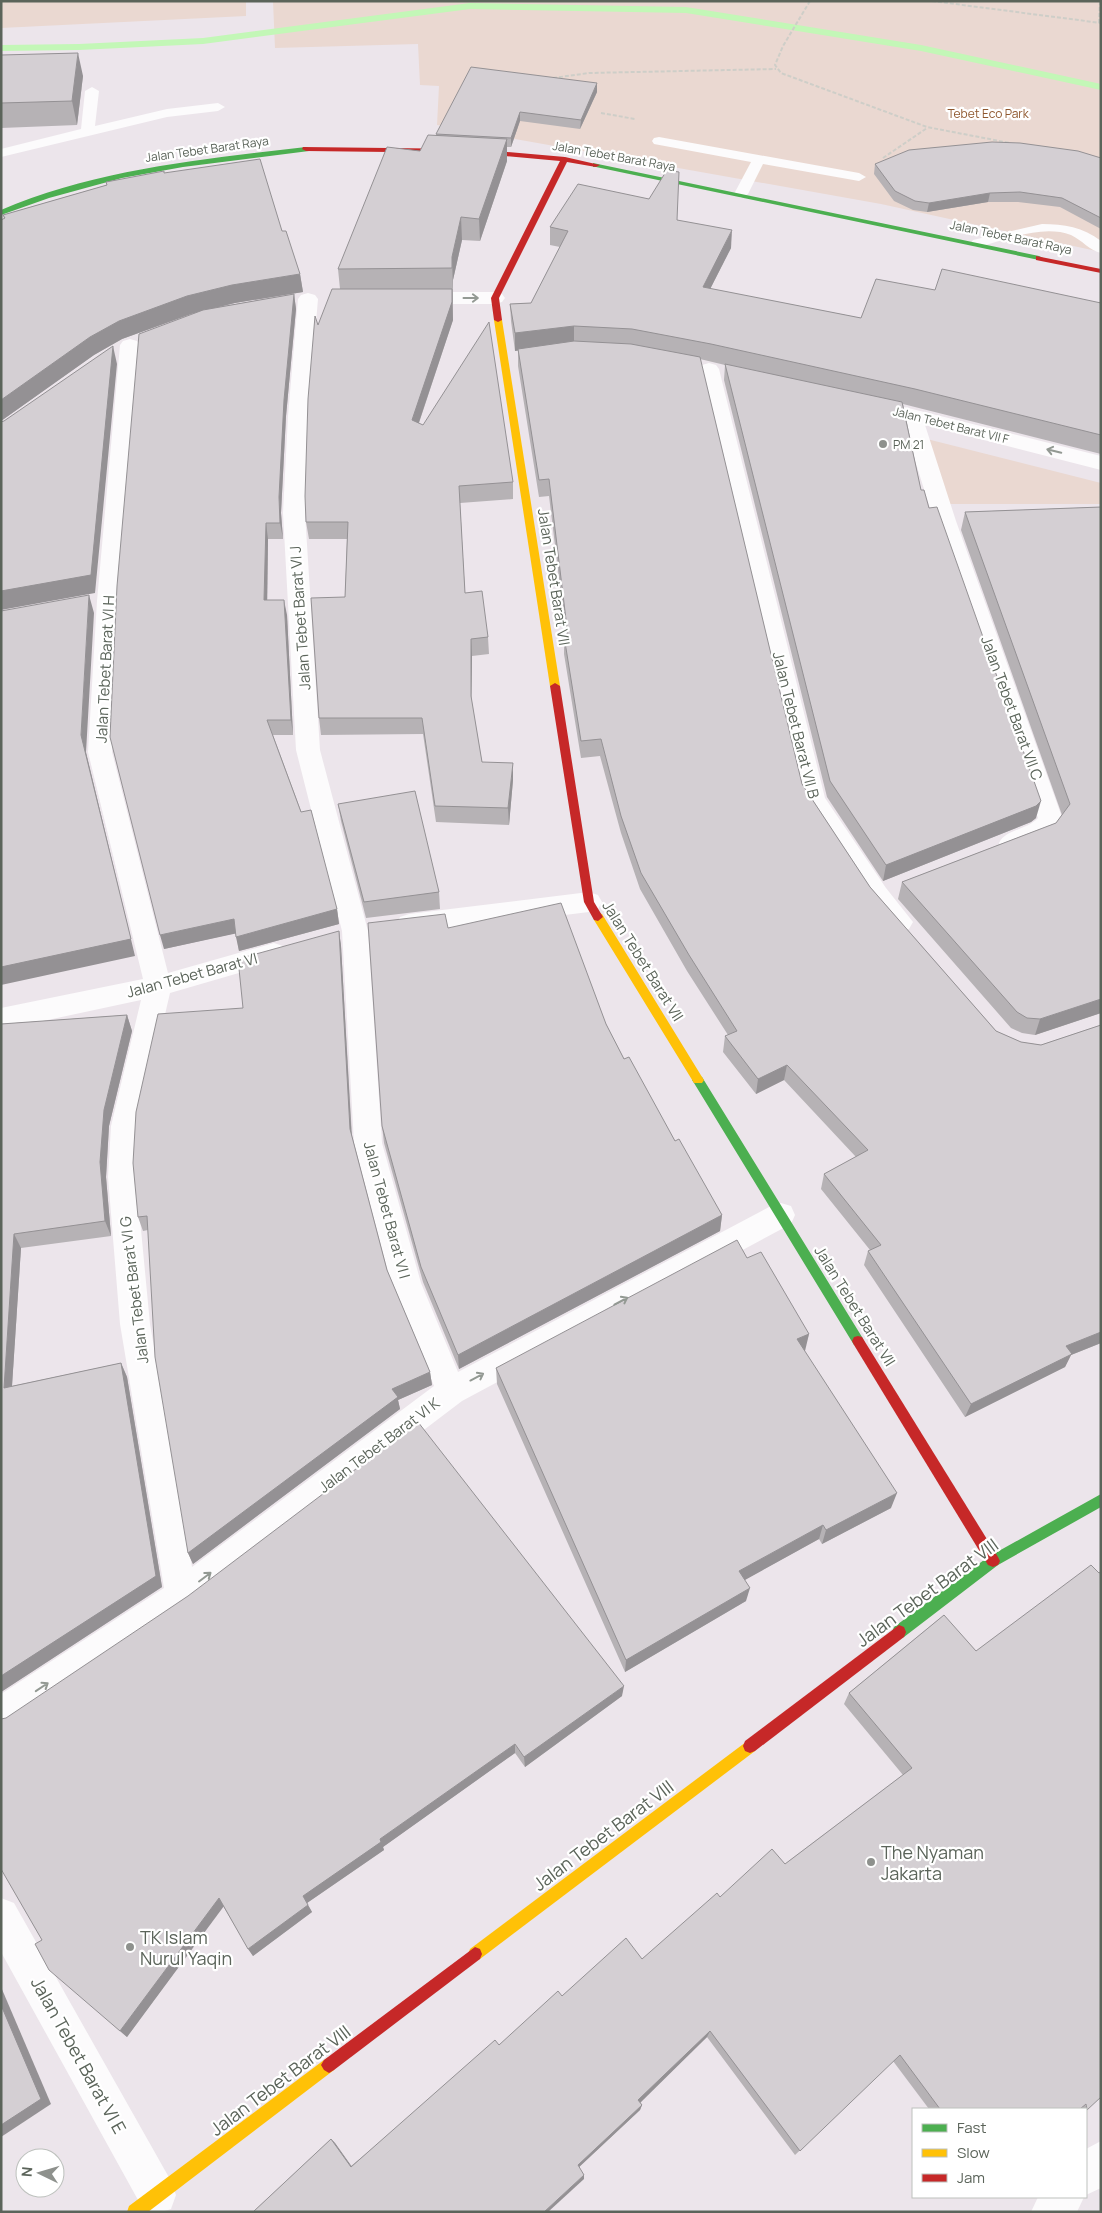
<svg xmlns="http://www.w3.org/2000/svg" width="1102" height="2213" viewBox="0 0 1102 2213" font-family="Manrope,sans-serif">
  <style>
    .green { fill: #ead8d1 }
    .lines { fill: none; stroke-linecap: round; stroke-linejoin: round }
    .stream { fill: #c3f7b7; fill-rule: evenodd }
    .path { stroke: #cecec8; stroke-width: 2; stroke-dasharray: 4 2; stroke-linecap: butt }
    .lane { fill: #fcfbfc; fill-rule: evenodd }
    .street { fill: #fcfbfc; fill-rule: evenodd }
    .fast { fill: #4caf50; fill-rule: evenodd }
    .slow { fill: #ffc107; fill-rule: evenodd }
    .jam { fill: #c62828; fill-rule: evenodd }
    .wall { fill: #b6b2b5 }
    .shaded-wall { fill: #949194 }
    .building { fill: #d4cfd3; stroke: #949194 }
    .oneway { stroke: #939993 }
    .poi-dot { fill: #8e918d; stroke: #fff; stroke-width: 2 }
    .labels { text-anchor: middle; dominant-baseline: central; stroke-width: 4.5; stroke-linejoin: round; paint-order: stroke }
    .far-park-label { font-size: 12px; fill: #8f582f; stroke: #fff }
    .far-street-label { font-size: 12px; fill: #5b645a; stroke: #fff }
    .far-poi-label { font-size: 12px; fill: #5b645a; stroke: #fff; text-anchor: start }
    .street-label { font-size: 15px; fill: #5b645a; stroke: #fff }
    .near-street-label { font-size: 18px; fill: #5b645a; stroke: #fff }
    .near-poi-label { font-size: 18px; fill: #5b645a; stroke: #fff; text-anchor: start }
  </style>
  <rect width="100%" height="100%" fill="#ece5eb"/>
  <g class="green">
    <polygon points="1,1 246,1 246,16 1,28"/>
    <polygon points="273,1 1101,1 1101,252 881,204 437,125 439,86 420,85 418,44 275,48"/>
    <polygon points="919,437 1101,483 1101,504 947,504"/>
  </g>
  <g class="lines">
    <polygon class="stream" points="470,3 686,7 921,45 1101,84 1101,90 921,51 686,13 470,9 203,44 79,50 1,51 1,45 79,44 203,38"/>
    <g class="path">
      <polyline points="810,1 783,46 775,65 781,73 927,127 1010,143"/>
      <polyline points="932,1 1101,23"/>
      <polyline points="1099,23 1100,1"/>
      <polyline points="553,78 589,73 776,69"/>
      <polyline points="601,113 635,119"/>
      <polyline points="883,158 927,128"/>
    </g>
    <g class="lane">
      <polygon points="92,87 99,91 95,126 167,109 218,103 225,107 218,111 167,117 1,157 1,149 81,129 85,91"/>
      <polygon points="659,137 859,173 866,177 859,181 763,164 748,194 741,198 734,194 751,162 654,144 652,141 654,138"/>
      <path d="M1042 224C1064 224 1083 227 1101 241V253C1090 251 1082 240 1071 235 1042 224 1006 240 978 247L973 246 971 243 973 240Z"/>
    </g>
    <g class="street">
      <polygon points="417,292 495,292 502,294 505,298 502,302 495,304 417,304 410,302 407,298 410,294"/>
      <polygon points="308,293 315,295 318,299 308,416 305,513 320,750 368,931 382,1143 421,1283 458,1372 771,1206 781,1203 791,1206 795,1215 791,1224 462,1401 192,1606 13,1726 1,1731 1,1694 164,1588 120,1324 108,1177 111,1126 141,1000 1,1030 1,1008 143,979 88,752 97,601 120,345 123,341 130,339 137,341 140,345 119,601 112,752 168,973 274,943 283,946 287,953 283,960 170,993 139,1126 136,1177 150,1324 192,1567 434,1386 391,1283 354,1143 342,931 296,750 283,513 288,416 298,299 301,295"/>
      <polygon points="709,363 716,365 719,369 825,798 886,888 913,922 909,929 900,932 891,929 868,902 801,800 699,369 702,365"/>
      <path d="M896 405 1101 456V470L925 425 956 521 1063 820C1053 838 1022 856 1002 850L999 843C1006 829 1027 830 1038 818L934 521 902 419 889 416 886 411 889 406Z"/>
      <polygon points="589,892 598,895 602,902 598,909 589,912 409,934 400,931 396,924 400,917 409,914"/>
      <path d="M1 1898 14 1903 171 2181 176 2195 171 2209C161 2213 153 2213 143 2209L1 1952Z"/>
      <polygon points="1101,2141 1101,2188 1086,2195 1086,2149"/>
      <polygon points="1038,2197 1084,2197 1077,2212 1031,2212"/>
    </g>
    <g class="fast">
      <path d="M306 147 310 149 309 151 183 167 122 178 49 198 1 215V210C97 169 204 159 306 147Z"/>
      <polygon points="593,163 1039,256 1043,258 1039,260 596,167 593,167"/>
      <polygon points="698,1075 702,1077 862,1337 864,1341 862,1345 858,1346 854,1345 694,1083 692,1080 694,1077"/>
      <polygon points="1101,1494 1101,1507 998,1565 904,1637 899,1639 894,1637 892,1632 894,1627 988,1557"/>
    </g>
    <g class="slow">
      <polygon points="495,318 502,320 560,686 555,689 550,686 494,320"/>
      <polygon points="598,913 602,914 702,1077 704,1080 702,1083 694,1083 594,920 593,917 594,914"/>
      <polygon points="750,1739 755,1741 757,1746 755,1751 480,1959 475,1961 470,1959 468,1954 470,1949"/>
      <polygon points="329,2057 334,2060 337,2065 334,2070 148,2212 127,2212 129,2206 324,2060"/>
    </g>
    <g class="jam">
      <polygon points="303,147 473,149 565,157 600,165 596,167 567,162 499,298 502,320 498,322 494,320 491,298 560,161 473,153 306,151 302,149"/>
      <polygon points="1036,256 1101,269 1101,273 1036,260"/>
      <polygon points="555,683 560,686 594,902 603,917 598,921 594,920 584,902 550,686"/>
      <polygon points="858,1336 862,1337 998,1557 1000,1561 998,1565 993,1567 988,1565 854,1345 852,1341 854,1337"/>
      <polygon points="899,1625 904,1627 906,1632 904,1637 755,1751 750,1753 745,1751 743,1746 745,1741"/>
      <polygon points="475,1947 480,1949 482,1954 480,1959 334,2070 329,2073 324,2070 321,2065 324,2060"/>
    </g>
  </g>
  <g class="wall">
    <polygon points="1,55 83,76 77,125 1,128"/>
    <polygon points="597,92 580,129 520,121 511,147 507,147 507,161 480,241 462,240 453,280 453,320 419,423 513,482 513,499 460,503 465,593 488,637 489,654 472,656 471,701 482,762 513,780 509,825 436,822 423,734 321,735 319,718 345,597 347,539 309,539 306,522 318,325 340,289 338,269 420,151 436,135 436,134"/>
    <polygon points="1101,158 1101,229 1060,207 1018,202 988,202 927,212 913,210 894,201 874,174 875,164"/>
    <polygon points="164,173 282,231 300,274 303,292 235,303 218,307 294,294 296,309 286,416 281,513 283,539 268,539 267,600 287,615 293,735 273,735 337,909 339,924 239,951 236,933 164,949 194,313 122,339 94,355 1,421 4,219 3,215 107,185 106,182"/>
    <polygon points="677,220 731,248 710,289 861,318 935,290 1101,303 1101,454 903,404 921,490 929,508 1036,818 1031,822 883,881 827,797 724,380 725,365 700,359 802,784 870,887 996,1031 1021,1042 1041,1045 1101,1025 1101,1343 1071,1355 1065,1367 965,1417 864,1265 868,1251 870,1250 821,1189 824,1174 856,1157 784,1080 756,1094 723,1052 725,1036 728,1035 687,971 640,889 621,833 600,756 581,758 564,654 564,636 566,636 549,496 539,497 518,366 518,350 515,351 511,321 510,304 531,303 560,247 550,245 550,227"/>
    <polygon points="1101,507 1101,1013 1035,1035 1022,1033 1011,1028 898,899 902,882 1056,823 1062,815 961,530 965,512"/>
    <polygon points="338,804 439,892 440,909 366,918 341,821"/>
    <polygon points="448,928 606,1024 624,1059 675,1141 722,1215 720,1231 459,1369 423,1282 384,1143 382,1126"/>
    <polygon points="339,931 341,946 352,1136 387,1270 430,1372 432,1385 398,1400 400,1409 193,1564 188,1553 148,1230 143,1231 138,1217 243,1008"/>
    <polygon points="127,1015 132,1031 109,1126 106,1177 111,1236 21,1248 12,1386 121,1363 127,1377 162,1587 1,1692 1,1024"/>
    <polygon points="747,1258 809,1334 804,1351 891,1508 822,1544 819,1539 744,1580 746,1601 625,1672 497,1384 496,1368"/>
    <polygon points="944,1615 1087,2110 1086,2111 1086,2109 929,2109 893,2061 795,2155 707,2037 640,2102 642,2105 640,2110 579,2167 584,2179 253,2212 331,2139 335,2143 351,2166 499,2045 562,1996 642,1959 720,1897 785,1864 903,1775 844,1704 849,1693"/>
    <polygon points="622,1696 525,1767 515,1753 383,1847 384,1850 307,1903 312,1912 253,1956 223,1906 127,2037 120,2031 42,1940 3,1871 1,1719"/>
  </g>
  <g class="shaded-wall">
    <polygon points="78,53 83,76 77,125 72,101"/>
    <polygon points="597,83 597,92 580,129 581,120"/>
    <polygon points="520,112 520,121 511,147 511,138"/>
    <polygon points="507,139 507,161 480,241 479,219"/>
    <polygon points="990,193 988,202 927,212 929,203"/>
    <polygon points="461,217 462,240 453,280 453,290 452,257"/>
    <polygon points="732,230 731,248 702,305 703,287"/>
    <polygon points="300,274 303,292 235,303 191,314 122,339 94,355 1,421 1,400 90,337 119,321 187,296 232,285"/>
    <polygon points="452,289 453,320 414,437 412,420"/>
    <polygon points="294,294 296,309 286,416 281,513 283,539 280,523 279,497 284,400"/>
    <polygon points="574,326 574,343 515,351 515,333"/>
    <polygon points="113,346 117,364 95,593 1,610 1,591"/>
    <polygon points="266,523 268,539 267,615 264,600"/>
    <polygon points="89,595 94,613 86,752 135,956 1,985 1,967 81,735"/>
    <polygon points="284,600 287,615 293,735 291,720"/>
    <polygon points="471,639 472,656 471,713"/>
    <polygon points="513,763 513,780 509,825 508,808"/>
    <polygon points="1041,801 1036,818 1031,822 883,881 886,865"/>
    <polygon points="337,909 339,924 239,951 236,937"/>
    <polygon points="234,919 238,933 164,949 160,935"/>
    <polygon points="339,931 341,946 352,1143 350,1129"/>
    <polygon points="1101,999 1101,1013 1035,1035 1040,1019"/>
    <polygon points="127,1015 132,1031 109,1126 106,1177 111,1236 105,1221 100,1162 104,1110"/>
    <polygon points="787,1065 784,1080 756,1094 758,1079"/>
    <polygon points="722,1215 720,1231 459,1369 458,1355"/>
    <polygon points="14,1234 21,1248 11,1401 4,1388"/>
    <polygon points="1101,1332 1101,1343 1071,1355 1065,1367 965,1417 971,1404 1066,1346"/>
    <polygon points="809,1334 805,1351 793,1356 797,1339"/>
    <polygon points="121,1363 127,1377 162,1587 1,1692 1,1676"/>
    <polygon points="430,1372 432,1385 398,1400 400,1409 193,1564 188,1553 392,1389"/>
    <polygon points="897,1493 891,1508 822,1544 826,1530"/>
    <polygon points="823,1525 819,1539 736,1585 739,1571"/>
    <polygon points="750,1588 746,1601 625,1672 626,1660"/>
    <polygon points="624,1686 622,1696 525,1767 524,1757"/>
    <polygon points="515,1744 515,1753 383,1847 384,1850 307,1903 303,1896 380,1839"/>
    <polygon points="219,1898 224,1906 127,2037 120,2031"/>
    <polygon points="308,1905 312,1912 253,1956 248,1949"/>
    <polygon points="1,1987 51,2104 1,2137"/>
    <polygon points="710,2031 707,2037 637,2106 638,2100"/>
    <polygon points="642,2105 640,2110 577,2169 578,2165"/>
    <polygon points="331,2139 335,2143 355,2171 351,2167"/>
    <polygon points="584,2175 584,2179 548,2212 544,2212"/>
  </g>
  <g class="building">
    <polygon points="78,53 72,101 1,103 1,55"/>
    <polygon points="471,67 597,83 581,120 520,112 511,138 436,134"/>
    <polygon points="428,135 507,139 479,219 461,217 452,257 452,268 338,269 387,147 420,151"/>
    <polygon points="992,142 1020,143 1078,151 1101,158 1101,218 1062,198 1020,192 990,193 929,203 915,201 895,191 875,164 909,150"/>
    <polygon points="260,159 282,231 286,231 300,274 232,285 187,296 119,321 90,337 1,400 1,220 5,218 3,215 107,185 106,182 164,171 164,173"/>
    <polygon points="667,170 679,172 677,220 732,230 703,287 861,318 876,279 935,290 942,269 1101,303 1101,435 915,389 711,344 632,329 574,326 515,333 510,304 531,303 568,231 550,227 578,184 649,199"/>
    <polygon points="332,289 452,289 452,302 412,420 423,425 489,322 513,482 459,486 465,593 482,591 488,637 471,639 471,696 482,762 513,763 508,808 435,806 422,718 319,718 311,598 345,597 348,522 306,522 305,496 308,399 315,316 318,325"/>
    <polygon points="294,294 284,400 279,497 280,523 266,523 264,600 284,600 291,720 267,720 301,812 311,810 337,909 236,937 234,919 160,935 110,737 117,586 139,334 203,310"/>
    <polygon points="574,341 631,344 700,357 802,784 870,887 996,1031 1021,1042 1041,1045 1101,1025 1101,1332 1066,1346 1072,1354 971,1404 868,1251 881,1245 824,1174 868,1150 787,1065 758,1079 725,1036 737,1031 689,955 641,873 621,816 601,739 581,741 564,636 568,636 549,479 539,480 518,349"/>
    <polygon points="113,346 91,575 1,591 1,422 4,421"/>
    <polygon points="725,364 902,402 921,490 924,490 929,508 937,507 1041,801 1036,806 886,865 830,781"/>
    <polygon points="1101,507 1101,999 1040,1019 1027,1018 1017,1012 902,882 1056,823 1070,804 965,512"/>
    <polygon points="89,595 81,735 131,939 1,967 1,611"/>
    <polygon points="415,791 439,892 364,902 338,804"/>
    <polygon points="561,903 606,1024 624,1059 629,1057 675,1141 679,1139 722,1215 458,1355 421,1267 382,1126 368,923 445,914 448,928"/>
    <polygon points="339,931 350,1129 387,1270 430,1372 392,1389 398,1397 188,1553 155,1357 147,1216 138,1217 133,1163 136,1112 158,1014 243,1008 238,959"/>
    <polygon points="127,1015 104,1110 100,1162 105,1221 14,1234 4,1388 121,1363 156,1576 1,1676 1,1024"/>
    <polygon points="737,1240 747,1258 761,1252 809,1334 797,1339 897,1493 826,1530 823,1525 739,1571 750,1588 626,1660 496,1368"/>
    <polygon points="418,1422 624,1686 524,1757 515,1744 380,1839 381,1842 303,1896 308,1905 248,1949 219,1898 120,2031 49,1970 35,1944 42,1940 1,1869 1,1719 6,1718 188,1596"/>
    <polygon points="1091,1565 1099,1573 1101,1572 1101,2097 1087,2110 1086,2104 1080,2109 940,2109 900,2055 800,2151 710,2031 638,2100 642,2105 578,2165 584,2175 544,2212 253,2212 331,2139 351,2167 495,2040 499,2045 558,1991 562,1996 626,1938 642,1959 717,1893 720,1897 772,1849 785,1864 912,1768 849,1693 944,1615 976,1651"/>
    <polygon points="1,2005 41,2099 1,2125"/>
  </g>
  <defs><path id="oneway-shaft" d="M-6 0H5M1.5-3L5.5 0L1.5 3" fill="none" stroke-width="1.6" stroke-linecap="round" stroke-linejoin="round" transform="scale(1.25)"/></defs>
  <g class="oneway">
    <use href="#oneway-shaft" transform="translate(471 298)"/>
    <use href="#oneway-shaft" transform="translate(1054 451) rotate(-166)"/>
    <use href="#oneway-shaft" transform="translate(621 1301) rotate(-28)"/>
    <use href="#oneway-shaft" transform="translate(477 1377) rotate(-28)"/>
    <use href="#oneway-shaft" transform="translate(205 1577) rotate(-37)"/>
    <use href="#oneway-shaft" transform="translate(42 1687) rotate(-34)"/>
  </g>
  <g class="poi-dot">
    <circle cx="883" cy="444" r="5"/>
    <circle cx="871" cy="1862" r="5"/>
    <circle cx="130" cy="1947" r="5"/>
  </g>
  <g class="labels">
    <g class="far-park-label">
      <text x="988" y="113">Tebet Eco Park</text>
    </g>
    <g class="far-street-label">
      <text transform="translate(207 149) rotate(-8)">Jalan Tebet Barat Raya</text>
      <text transform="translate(614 156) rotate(10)">Jalan Tebet Barat Raya</text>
      <text transform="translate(1011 237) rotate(12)">Jalan Tebet Barat Raya</text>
      <text transform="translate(951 425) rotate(14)">Jalan Tebet Barat VII F</text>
    </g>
    <g class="far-poi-label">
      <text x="893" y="444">PM 21</text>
    </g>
    <g class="street-label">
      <text transform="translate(554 577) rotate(81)">Jalan Tebet Barat VII</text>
      <text transform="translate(300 618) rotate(-94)">Jalan Tebet Barat VI J</text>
      <text transform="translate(105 669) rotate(-87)">Jalan Tebet Barat VI H</text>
      <text transform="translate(1012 708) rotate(70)">Jalan Tebet Barat VII C</text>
      <text transform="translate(796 725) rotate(76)">Jalan Tebet Barat VII B</text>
      <text transform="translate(643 961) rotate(58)">Jalan Tebet Barat VII</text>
      <text transform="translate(192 975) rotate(-15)">Jalan Tebet Barat VI</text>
      <text transform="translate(387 1210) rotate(75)">Jalan Tebet Barat VI I</text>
      <text transform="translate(134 1290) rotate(-97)">Jalan Tebet Barat VI G</text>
      <text transform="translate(855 1306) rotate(58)">Jalan Tebet Barat VII</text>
      <text transform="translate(379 1445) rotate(-37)">Jalan Tebet Barat VI K</text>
    </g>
    <g class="near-street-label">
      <text transform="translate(927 1592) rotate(-36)">Jalan Tebet Barat VIII</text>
      <text transform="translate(603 1835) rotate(-37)">Jalan Tebet Barat VIII</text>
      <text transform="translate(79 2055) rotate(61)">Jalan Tebet Barat VI E</text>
      <text transform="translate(280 2080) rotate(-37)">Jalan Tebet Barat VIII</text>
    </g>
    <g class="near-poi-label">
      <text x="881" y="1852">The Nyaman<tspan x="881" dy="21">Jakarta</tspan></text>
      <text x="140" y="1937">TK Islam<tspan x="140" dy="21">Nurul Yaqin</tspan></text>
    </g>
  </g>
  <rect width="1102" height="2213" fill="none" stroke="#5b645a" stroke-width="5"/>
  <rect x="912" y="2108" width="175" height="90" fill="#ffffff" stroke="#bdc1bd"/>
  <rect x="922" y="2124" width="25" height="8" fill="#4caf50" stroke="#bdc1bd"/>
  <text x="957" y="2133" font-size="15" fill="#5b645a">Fast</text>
  <rect x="922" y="2149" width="25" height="8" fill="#ffc107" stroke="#bdc1bd"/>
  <text x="957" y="2158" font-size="15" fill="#5b645a">Slow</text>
  <rect x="922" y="2174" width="25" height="8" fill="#c62828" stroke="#bdc1bd"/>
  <text x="957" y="2183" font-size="15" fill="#5b645a">Jam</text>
  <g transform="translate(40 2173) rotate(275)"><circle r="24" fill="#ffffff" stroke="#bdc1bd"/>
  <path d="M0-4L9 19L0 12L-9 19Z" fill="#8e918d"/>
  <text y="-8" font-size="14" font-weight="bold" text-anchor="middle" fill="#5b645a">N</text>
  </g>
</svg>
